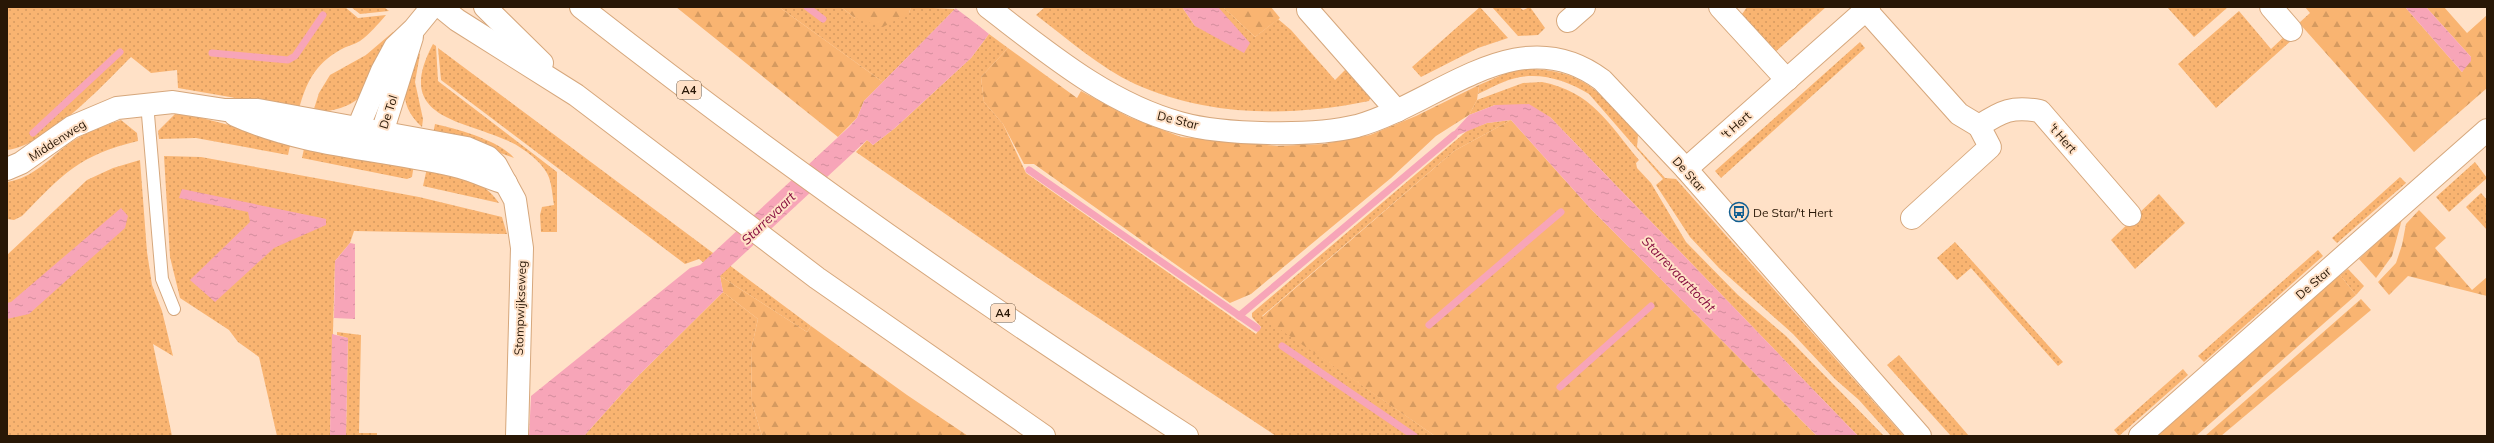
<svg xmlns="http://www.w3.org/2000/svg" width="2494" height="443" viewBox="0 0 2494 443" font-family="Mulish,sans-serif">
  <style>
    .grass { fill: url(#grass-dots) }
    .forest { fill: url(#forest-firs) }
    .water { fill: url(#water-ripples) }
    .pier { fill: #ffe1c7 }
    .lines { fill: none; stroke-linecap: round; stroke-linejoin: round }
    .stream { stroke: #f7a5b8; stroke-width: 7 }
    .lane-casing { stroke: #d6a77c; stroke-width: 14 }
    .street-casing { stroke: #d6a77c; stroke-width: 24 }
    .secondary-casing { stroke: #d6a77c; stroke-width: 24 }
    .highway-casing { stroke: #d6a77c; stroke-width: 24 }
    .lane { stroke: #fff; stroke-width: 12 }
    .street { stroke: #fff; stroke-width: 22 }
    .secondary { stroke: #fff; stroke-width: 22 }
    .highway { stroke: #fff; stroke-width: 22 }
    .labels { text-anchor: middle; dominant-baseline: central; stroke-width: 4; stroke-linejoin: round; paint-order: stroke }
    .shield { fill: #ffe1c7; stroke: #685440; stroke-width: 1 }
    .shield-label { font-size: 11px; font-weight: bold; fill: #281706 }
    .street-label { font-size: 12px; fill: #281706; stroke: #ffe1c7 }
    .poi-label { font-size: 12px; fill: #281706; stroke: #ffe1c7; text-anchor: start }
    .water-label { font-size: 13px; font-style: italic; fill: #880e40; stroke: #ffe1c7 }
  </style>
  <defs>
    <pattern id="grass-dots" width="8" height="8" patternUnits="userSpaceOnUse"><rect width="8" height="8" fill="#f9b471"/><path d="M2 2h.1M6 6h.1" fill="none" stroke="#d59a60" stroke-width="1.8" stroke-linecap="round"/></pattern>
    <pattern id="forest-firs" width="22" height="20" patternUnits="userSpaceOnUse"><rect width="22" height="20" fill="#f9b471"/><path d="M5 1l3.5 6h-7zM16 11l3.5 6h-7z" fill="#d59a60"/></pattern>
    <pattern id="water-ripples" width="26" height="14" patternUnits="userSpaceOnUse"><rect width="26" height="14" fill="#f7a5b8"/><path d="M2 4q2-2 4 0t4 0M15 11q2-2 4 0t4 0" fill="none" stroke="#d48d9d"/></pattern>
  </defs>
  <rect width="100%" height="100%" fill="#ffe1c7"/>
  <g class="grass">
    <path d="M7 7H345L358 18 386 15C378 24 370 34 360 41 354 45 346 46 340 50 315 64 306 83 299 109L178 88 177 70 151 73 131 57C102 86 48 145 7 150Z"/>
    <polygon points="351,7 384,7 389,11 360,14"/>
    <polygon points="779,7 841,7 855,18 909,13 911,7 955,9 883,82"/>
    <path d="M1045 7H1182L1195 26 1218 9V7H1223L1255 37 1278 19 1291 30 1335 80 1347 68 1371 96 1369 101C1291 117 1209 117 1135 84 1099 67 1068 39 1036 15Z"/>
    <polygon points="1480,7 1508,38 1478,48 1421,77 1412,67"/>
    <polygon points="1492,7 1519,7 1523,10 1530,7 1545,28 1538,35 1518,36"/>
    <polygon points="1747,7 1826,7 1773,54 1740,17"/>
    <polygon points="2167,7 2228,7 2194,37"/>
    <polygon points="2239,11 2271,49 2287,34 2292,40 2216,108 2178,64"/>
    <path d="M393 32 397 35C388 50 369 92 355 101 344 109 327 112 313 112L319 93 330 75 366 55Z"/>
    <polygon points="989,34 1008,48 981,77 984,102 1003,124 1026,173 1256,334 1261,327 1252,317 1252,313 1468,130 1487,123 1511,120 1454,151 1262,316 1435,436 1276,436 1035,276 856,152 867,140 873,145 895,128 971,58"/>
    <polygon points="1860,42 1865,48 1721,178 1715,171"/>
    <path d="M433 44 436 46 438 81 557 172V232H541L540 215 542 207 554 205C552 194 552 179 545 170 538 159 519 145 506 140 458 119 394 117 433 44Z"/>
    <polygon points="438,48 811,326 807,332 720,276 699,259 685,264 441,80"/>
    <path d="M415 51 420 54 415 82 423 119 422 127C394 101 407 82 415 51Z"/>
    <path d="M1525 69C1585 69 1601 93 1638 135L1637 147 1665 178 1676 179 1904 436H1891L1859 400 1835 379 1793 334 1719 268 1690 237 1656 185 1663 179 1589 94C1566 80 1538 71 1512 79 1501 82 1489 89 1478 94L1479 85 1511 71Z"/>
    <path d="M1542 82C1592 92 1608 123 1639 160L1636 163 1637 168 1651 183 1686 242 1738 295 1786 336 1884 436H1858L1550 117 1495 105 1469 115 1477 100 1523 83Z"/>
    <polygon points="175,114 194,116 291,141 288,155 196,138 159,139 158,131"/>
    <path d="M121 120 137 133 138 141C79 155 63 174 22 216L14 220 7 219V182C34 178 49 158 70 143 86 132 103 126 121 120Z"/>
    <path d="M435 124C458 129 500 141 514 158L473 143 433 134Z"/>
    <polygon points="305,144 414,164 412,177 407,179 302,158"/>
    <polygon points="164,156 201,157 419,197 502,217 507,234 354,231 350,243 335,261 330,436 277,436 259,357 238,342 229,330 180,298 170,257"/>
    <polygon points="140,160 147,252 152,285 162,311 173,356 153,344 172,436 7,436 7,255 87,180 113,168"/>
    <polygon points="2475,162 2487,178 2449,212 2436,197"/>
    <path d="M427 168C453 172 483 179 499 203L423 186Z"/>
    <polygon points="2400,177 2406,183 2337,243 2332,238"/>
    <polygon points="2481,193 2487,200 2487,230 2466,207"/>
    <polygon points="2159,194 2185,223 2135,269 2111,240"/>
    <polygon points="1955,242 2063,362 2058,366 1971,268 1957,280 1937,258"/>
    <polygon points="2318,250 2323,256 2204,362 2198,356"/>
    <polygon points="2348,269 2364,286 2356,295 2340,275"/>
    <polygon points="723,292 758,319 751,350 752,403 762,436 584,436 635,379"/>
    <polygon points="337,332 361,335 359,433 377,433 377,436 346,436 348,338 337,335"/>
    <polygon points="1899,355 1969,436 1951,436 1887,365"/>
    <polygon points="2183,369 2188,375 2119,436 2114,430"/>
  </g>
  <g class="forest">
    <polygon points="676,7 779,7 883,82 864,101 857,118 838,137"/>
    <polygon points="841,7 911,7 909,13 883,27 855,18"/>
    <polygon points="1223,7 1271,7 1280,18 1255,37"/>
    <polygon points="2305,7 2405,7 2462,72 2471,57 2426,7 2444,7 2467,33 2487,15 2487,88 2414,152 2299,23 2310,13"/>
    <polygon points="1008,48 1077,98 1081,91 1129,117 1181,137 1277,146 1324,144 1370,135 1416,116 1479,85 1477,100 1469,115 1436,136 1391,178 1251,294 1230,303 1034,164 1024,164 1003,124 984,102 981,77"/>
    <polygon points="1511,120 1589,207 1817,436 1435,436 1262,317 1454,151"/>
    <polygon points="2419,210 2446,238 2435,248 2472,290 2487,277 2487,296 2408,276 2389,295 2378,282 2396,263 2402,245 2406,224"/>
    <polygon points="2402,219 2392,256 2376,278 2359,259"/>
    <polygon points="2340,275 2356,295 2196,436 2157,436"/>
    <polygon points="720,276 807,332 811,326 907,395 968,436 762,436 752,403 751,350 758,319 723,292"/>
    <polygon points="2361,299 2371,310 2221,436 2205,436"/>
  </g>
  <g class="water">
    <polygon points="957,7 989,34 971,58 895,128 873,145 867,140 720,276 723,292 635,379 584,436 529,436 531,396 690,268 700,265 849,127 857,118 864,101"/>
    <polygon points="1182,7 1218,7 1250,43 1244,53 1195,26"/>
    <polygon points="2405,7 2426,7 2471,57 2471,61 2462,72"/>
    <polygon points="1529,104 1550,117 1858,436 1817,436 1589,207 1511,120 1487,123 1446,140 1469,115 1495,105"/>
    <polygon points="182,189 322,218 326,219 326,225 274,248 215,302 190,280 250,222 248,212 179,198"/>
    <polygon points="121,208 128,216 125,228 29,314 7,319 7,303 11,302"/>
    <polygon points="350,243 355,244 355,319 334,318 335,261"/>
    <polygon points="332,334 348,338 346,436 330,436"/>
  </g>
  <polygon class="pier" points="954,7 1018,7 990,32 991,35"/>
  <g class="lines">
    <g class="stream">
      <polyline points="807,7 823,19"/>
      <polyline points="212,53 288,60 295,56 323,15"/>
      <polyline points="33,133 120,52"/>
      <polyline points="1029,170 1257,328"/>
      <polyline points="1239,316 1454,135"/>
      <polyline points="1429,325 1561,212"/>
      <polyline points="1282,346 1414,436"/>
      <polyline points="1560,387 1651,306"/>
    </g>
    <defs>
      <polyline id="lane" points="147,103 162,279 174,309"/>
      <g id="street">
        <path d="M988 7C1047 52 1107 103 1180 123 1223 135 1313 137 1357 126 1439 103 1518 17 1602 80L1686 169 1920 436"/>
        <polyline points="1720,7 1787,80"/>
        <polyline points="2271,7 2291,30"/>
        <polyline points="1308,10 1397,111"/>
        <path d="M1866 10 1959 114 1979 126C2002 111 2012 106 2040 111L2130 215"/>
        <polyline points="1568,21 1584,7"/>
        <polyline points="1686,169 1869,7"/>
        <polyline points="1912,218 1990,147 1979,126"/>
        <polyline points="2140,436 2487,130"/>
      </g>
      <g id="secondary">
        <path d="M235 115C305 147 386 149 460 167 476 171 490 179 506 183"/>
        <polyline points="362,142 358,128 382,71 395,47 414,29 432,7"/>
        <polyline points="371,143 382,133 412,37"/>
        <polyline points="7,169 21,163 72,127 117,108 173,102 225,110 258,110 467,148 488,157 496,165 515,200 522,248 517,436"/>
      </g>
      <g id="highway">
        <polyline points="441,7 457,20 576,95 817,278 1044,436"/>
        <polyline points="485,7 542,63"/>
        <path d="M581 7C775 159 980 303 1187 436"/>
      </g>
    </defs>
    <use href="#lane" class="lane-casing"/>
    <use href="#street" class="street-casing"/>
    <use href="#secondary" class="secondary-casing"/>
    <use href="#highway" class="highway-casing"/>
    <use href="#lane" class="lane"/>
    <use href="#street" class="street"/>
    <use href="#secondary" class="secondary"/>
    <use href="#highway" class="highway"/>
  </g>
  <defs>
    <symbol id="bus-ring" viewBox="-11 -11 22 22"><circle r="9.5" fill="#ffe1c7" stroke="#105e91" stroke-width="1.5"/><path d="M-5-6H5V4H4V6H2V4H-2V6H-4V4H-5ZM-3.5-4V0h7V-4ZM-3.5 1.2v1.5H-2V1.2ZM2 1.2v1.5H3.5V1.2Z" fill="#105e91"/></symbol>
  </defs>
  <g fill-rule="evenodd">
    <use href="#bus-ring" x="1728" y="201" width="22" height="22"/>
  </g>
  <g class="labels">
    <g class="shield">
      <rect x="677" y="81" width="24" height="18" rx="3"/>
      <rect x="991" y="304" width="24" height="18" rx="3"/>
    </g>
    <g class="shield-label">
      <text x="689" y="90">A4</text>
      <text x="1003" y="313">A4</text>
    </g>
    <g class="street-label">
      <text transform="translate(388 112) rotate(-72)">De Tol</text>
      <text transform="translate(1178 120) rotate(14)">De Star</text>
      <text transform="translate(1736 125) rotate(-41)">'t Hert</text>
      <text transform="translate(2063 138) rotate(49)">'t Hert</text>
      <text transform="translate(57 140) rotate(-33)">Middenweg</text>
      <text transform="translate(1689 174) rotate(48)">De Star</text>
      <text transform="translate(2313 283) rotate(-41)">De Star</text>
      <text transform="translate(520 308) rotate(-88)">Stompwijkseweg</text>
    </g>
    <g class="poi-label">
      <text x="1753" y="212">De Star/'t Hert</text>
    </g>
    <g class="water-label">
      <text transform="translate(768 218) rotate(-44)">Starrevaart</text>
      <text transform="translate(1679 274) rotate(46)">Starrevaarttocht</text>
    </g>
  </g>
  <rect width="2494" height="443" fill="none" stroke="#281706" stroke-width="16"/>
</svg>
